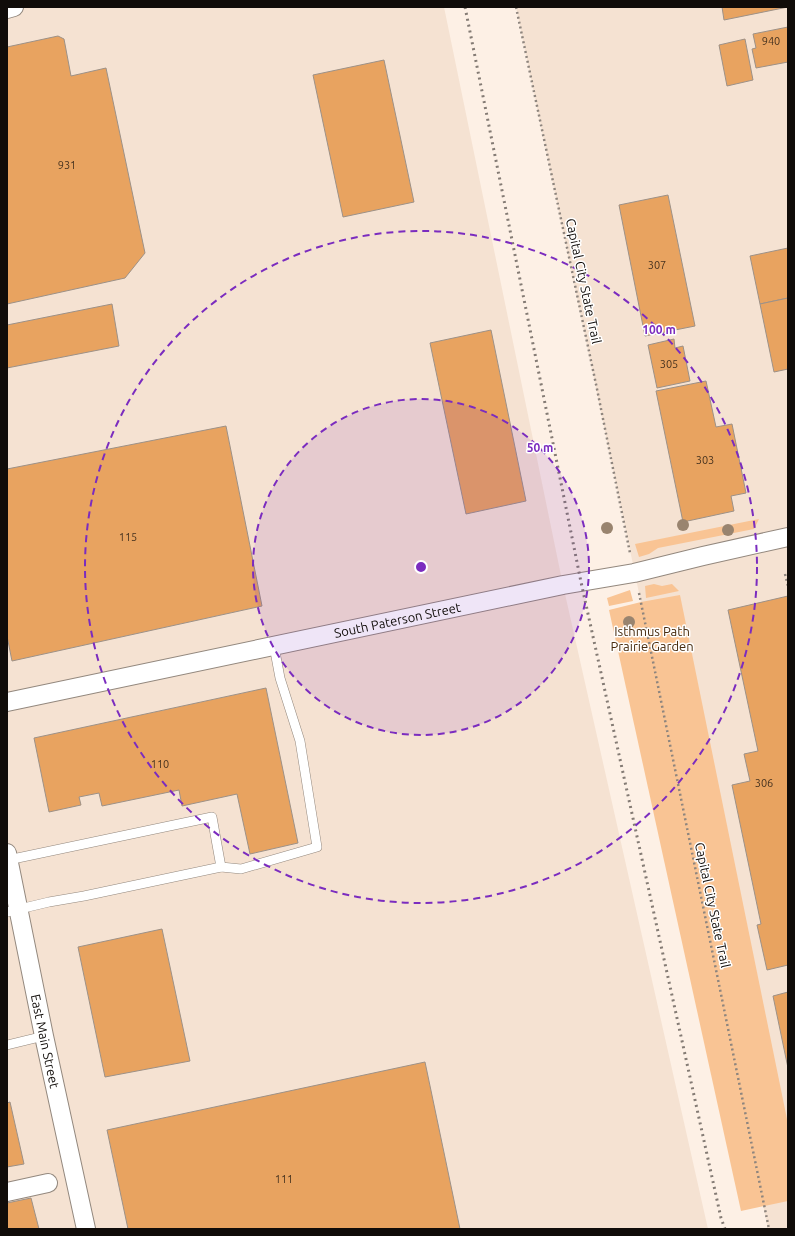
<svg xmlns="http://www.w3.org/2000/svg" width="795" height="1236" viewBox="0 0 795 1236" font-family="Ubuntu,sans-serif">
  <style>
    .built { fill: #f5e2d2 }
    .green { fill: #f9c494 }
    .building { fill: #e8a360; stroke: #9d9187 }
    .lines { fill: none; stroke-linecap: round; stroke-linejoin: round }
    .lane-casing { stroke: #93887e; stroke-width: 10 }
    .street-casing { stroke: #93887e; stroke-width: 20 }
    .path { stroke: #8e857e; stroke-width: 2.5; stroke-dasharray: 2 3; stroke-linecap: butt }
    .lane { stroke: #fff; stroke-width: 9 }
    .street { stroke: #fff; stroke-width: 18 }
    .rail { stroke: #847b74; stroke-width: 3; stroke-dasharray: 2 4; stroke-linecap: butt }
    .tree { fill: #99846f }
    .ring { fill: none; stroke: #7b2cbf; stroke-width: 2; stroke-dasharray: 7 5 }
    .labels { text-anchor: middle; dominant-baseline: central; stroke-width: 3; stroke-linejoin: round; paint-order: stroke }
    .number-label { font-size: 11px; fill: #46321f }
    .street-label { font-size: 13px; fill: #100c09; stroke: #fff }
    .park-label { font-size: 13px; fill: #472b0e; stroke: #fff }
    .centre { fill: #7b2cbf; stroke: #fff; stroke-width: 2 }
    .ring-label { font-size: 12px; text-anchor: middle; font-weight: bold; fill: #7b2cbf; stroke: #fff; stroke-width: 3; stroke-linejoin: round; paint-order: stroke }
  </style>
  <rect width="100%" height="100%" fill="#fdf0e5"/>
  <g class="built">
    <polygon points="7,7 444,7 563,585 708,1229 7,1229"/>
    <polygon points="516,7 788,7 788,1229 768,1229 639,593"/>
  </g>
  <g class="green">
    <polygon points="759,519 754,529 658,548 649,554 639,557 635,544"/>
    <polygon points="654,584 662,586 672,584 679,591 646,598 645,586"/>
    <polygon points="630,590 633,601 609,606 607,598"/>
    <polygon points="680,595 788,1124 788,1201 741,1211 609,610 641,602"/>
  </g>
  <g class="building">
    <polygon points="722,7 788,7 724,20"/>
    <polygon points="788,27 788,62 756,68 752,49 756,48 753,34"/>
    <polygon points="58,36 64,39 71,76 106,68 145,253 125,278 7,304 7,47"/>
    <polygon points="745,39 753,80 727,86 719,45"/>
    <polygon points="384,60 414,202 343,217 313,75"/>
    <polygon points="668,195 695,326 645,336 619,205"/>
    <polygon points="788,248 788,298 760,304 750,256"/>
    <polygon points="788,298 788,369 774,372 760,304"/>
    <polygon points="112,304 119,346 7,368 7,325"/>
    <polygon points="491,330 526,501 466,514 430,343"/>
    <polygon points="674,339 675,348 683,346 690,381 657,388 648,345"/>
    <polygon points="706,381 716,427 732,424 746,493 731,496 734,511 683,522 656,391"/>
    <polygon points="226,426 262,606 12,661 7,636 7,469"/>
    <polygon points="788,596 788,965 767,970 757,925 761,924 732,785 750,781 744,754 758,751 728,610"/>
    <polygon points="266,688 298,843 250,854 237,794 182,806 179,790 102,806 99,793 79,797 81,805 49,812 34,738"/>
    <polygon points="162,929 190,1061 105,1077 78,947"/>
    <polygon points="788,992 788,1068 773,996"/>
    <polygon points="425,1062 460,1229 128,1229 107,1130"/>
    <polygon points="10,1102 24,1164 7,1167 7,1103"/>
    <polygon points="31,1198 39,1229 7,1229 7,1203"/>
  </g>
  <g class="lines">
    <defs>
      <g id="lane">
        <polyline points="221,867 241,869 317,847 300,741 280,678 274,646"/>
        <polyline points="7,912 49,902 84,896 221,867 212,817 8,860"/>
        <polyline points="7,1045 44,1036"/>
      </g>
      <g id="street">
        <polyline points="7,9 14,7"/>
        <path id="s1" d="M7 702 563 585 634 573 703 556 788 537"/>
        <path id="s2" d="M7 853 44 1036 86 1229"/>
        <polyline points="7,1192 48,1183"/>
      </g>
    </defs>
    <use href="#lane" class="lane-casing"/>
    <use href="#street" class="street-casing"/>
    <g class="path">
      <polyline points="516,7 597,389 630,553"/>
      <polyline points="785,574 788,586"/>
      <polyline points="639,593 769,1229"/>
    </g>
    <use href="#lane" class="lane"/>
    <use href="#street" class="street"/>
    <polyline class="rail" points="465,7 581,582 721,1218 725,1229"/>
  </g>
  <g class="tree">
    <circle cx="683" cy="525" r="6"/>
    <circle cx="607" cy="528" r="6"/>
    <circle cx="728" cy="530" r="6"/>
    <circle cx="629" cy="622" r="6"/>
  </g>
  <circle cx="421" cy="567" r="168" fill="#7b2cbf" fill-opacity=".12"/>
  <g class="ring">
    <circle cx="421" cy="567" r="168"/>
    <circle cx="421" cy="567" r="336"/>
  </g>
  <g class="labels">
    <g class="number-label">
      <text x="771" y="41">940</text>
      <text x="67" y="165">931</text>
      <text x="657" y="265">307</text>
      <text x="669" y="364">305</text>
      <text x="705" y="460">303</text>
      <text x="128" y="537">115</text>
      <text x="160" y="764">110</text>
      <text x="764" y="783">306</text>
      <text x="284" y="1179">111</text>
    </g>
    <g class="street-label">
      <text transform="translate(584 281) rotate(78)">Capital City State Trail</text>
      <text stroke="none"><textPath href="#s1" startOffset="399">South Paterson Street</textPath></text>
      <text transform="translate(713 905) rotate(78)">Capital City State Trail</text>
      <text stroke="none"><textPath href="#s2" startOffset="192">East Main Street</textPath></text>
    </g>
    <g class="park-label">
      <text x="652" y="631">Isthmus Path<tspan x="652" dy="15">Prairie Garden</tspan></text>
    </g>
  </g>
  <circle cx="421" cy="567" r="6" class="centre"/>
  <g class="ring-label">
    <text x="659" y="334">100 m</text>
    <text x="540" y="452">50 m</text>
  </g>
  <rect width="795" height="1236" fill="none" stroke="#100c09" stroke-width="16"/>
</svg>
